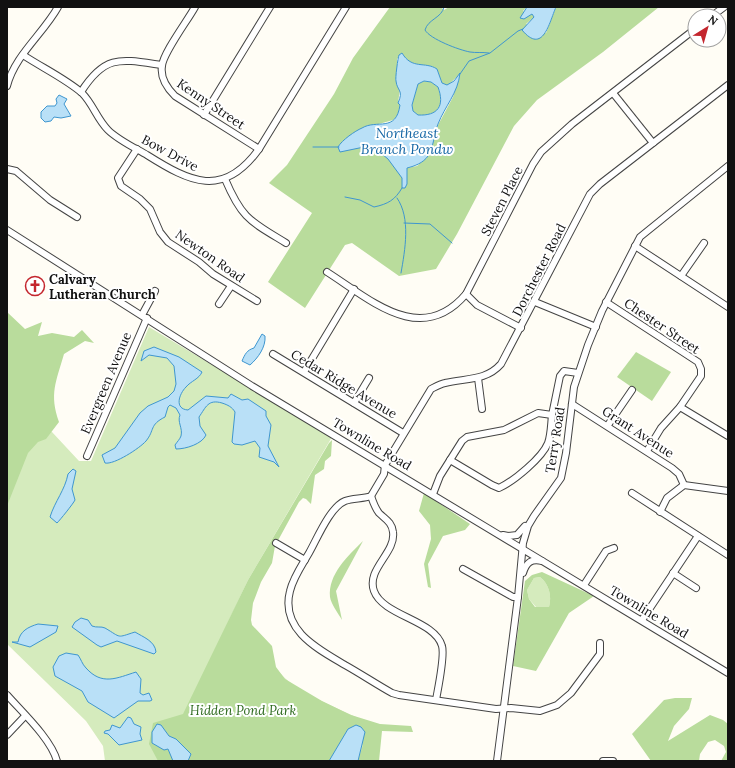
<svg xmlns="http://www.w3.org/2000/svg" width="735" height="768" viewBox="0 0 735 768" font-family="Lora,serif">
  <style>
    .green { fill: #d5ebbd }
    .forest { fill: #b9dc9c; fill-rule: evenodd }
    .water { fill: #b9e0f7; stroke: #3f96cf; fill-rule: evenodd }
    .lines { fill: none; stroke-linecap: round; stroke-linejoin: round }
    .stream { stroke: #3f96cf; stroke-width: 1 }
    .minor-casing { stroke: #444; stroke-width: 8 }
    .minor { stroke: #fff; stroke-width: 6 }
    .labels { text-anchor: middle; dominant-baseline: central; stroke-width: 4; stroke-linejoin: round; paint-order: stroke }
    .street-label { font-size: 13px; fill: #111; stroke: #fff }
    .poi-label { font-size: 13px; font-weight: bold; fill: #111; stroke: #fff; text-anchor: start }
    .park-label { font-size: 13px; font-style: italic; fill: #2f6b1f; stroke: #fff }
    .water-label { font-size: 14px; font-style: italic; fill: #1768a6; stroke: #fff }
  </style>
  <rect width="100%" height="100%" fill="#fffdf5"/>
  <g class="green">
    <path d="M149 327 332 437 248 580 222 635 281 674C296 693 355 716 379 727L375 761H105L103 746 86 721 7 644V491L36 429 52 432 79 461H91Z"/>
    <path d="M540 577C549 584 552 596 549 607H536L529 599 527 590 534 578Z"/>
  </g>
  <g class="forest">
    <path d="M390 7H441L444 10 449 7H527L523 11 528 15 532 14 534 17 526 24 546 33 556 7H659L603 52 537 100 514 126 457 234 436 269 399 276 352 243 345 245 305 308 268 282 312 213 269 183 287 165 334 94 353 58ZM402 53C412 70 425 61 437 69L442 83 447 86 460 74 453 97 438 125 428 156 417 166 407 168V184L388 158 382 154 369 148H356L345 141 361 129 393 120C398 116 399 112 400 105L398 103 400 89 398 86 397 75V59Z"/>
    <path d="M424 81 431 82 438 87C445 106 438 116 418 115L413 111 412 105 418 84Z"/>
    <path d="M7 312 25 329 42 322 38 336 52 333 74 337 82 330 94 343 85 341 64 354C56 382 49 394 59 422L46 439 38 442 28 453 7 506Z"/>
    <polygon points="636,352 671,372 652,401 617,377"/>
    <polygon points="332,440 331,456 325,461 324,469 315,475 311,504 306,499 303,498 299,502 275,546 272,563 261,582 253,603 251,620 252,625 272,646 276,667 285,679 322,701 351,715 380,724 411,726 413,732 382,731 379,761 358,761 363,745 348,729 329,761 188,761 191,754 176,739 152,732 152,743 168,748 173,761 158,761 149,744 153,723 183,714 248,580 329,443"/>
    <polygon points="424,493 470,524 465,530 443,536 428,564 431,588 428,587 424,564 431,539 430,525 419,511"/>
    <path d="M363 541 336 591 342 620C338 613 331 604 330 597 328 574 348 556 363 541Z"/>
    <path d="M542 572 594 596 569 613 536 671 513 666 525 581 532 575ZM540 577C549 584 552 596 549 607H535L529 599 527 590 534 578Z"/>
    <polygon points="675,698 692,698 689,709 674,726 668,741 710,715 723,720 728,724 728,761 721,761 726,752 724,746 715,740 708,742 700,754 699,761 651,761 632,734 664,700"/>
  </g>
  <g class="water">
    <path d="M527 7H556C549 23 543 55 522 30L534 17 532 14 524 19 520 18Z"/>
    <path d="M402 53C412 70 425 61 437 69L442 83 447 85 454 81 460 73C458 93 445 106 438 124 434 134 434 146 428 156 423 163 415 166 407 168V184L405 188H402V178L388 159 382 154 364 147 340 152 338 147C342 140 355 131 362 128 377 119 396 133 400 105L398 103C404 90 397 91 396 81 395 79 398 57 399 55ZM424 81 431 82 438 87C445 106 438 116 418 115L413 111 412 105 418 84Z"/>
    <polygon points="59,95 67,99 64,104 71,116 61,118 54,117 51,121 45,122 41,118 41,112 47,106 55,106 57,103 56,99"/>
    <path d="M262 334 265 336C266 347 258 358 250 365L242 361C245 354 247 350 254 348Z"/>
    <path d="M154 347 179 357 202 372C199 379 191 381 186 387 179 394 174 409 188 410L206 396 228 398 231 394 242 400 248 399 266 411V416L271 425 268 446 279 467 274 462 259 457 260 448 255 441 242 445 234 444 232 442 235 412C232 407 228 405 222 403 208 399 206 407 199 417L200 426 206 435C202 444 186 449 176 449L175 445C177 442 180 439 181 436 183 428 177 422 180 415L176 408 170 405 168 407 165 417C149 425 155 430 146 441 140 448 114 465 105 463L102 455 115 448 140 413 148 406 168 397 174 391 176 384 174 366 167 358 149 355 141 361 144 351Z"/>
    <path d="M73 469 76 471 72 489 75 500C73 504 60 520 57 523L50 517C55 501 65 490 68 474Z"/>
    <path d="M81 618 88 620 92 626C97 628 101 626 105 628 122 638 116 638 135 632 143 637 155 641 156 652L154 654 117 641 101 647 97 645 72 627 75 622Z"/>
    <path d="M38 624 58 626 56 632 30 647 12 642H18C20 631 28 627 38 624Z"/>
    <path d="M66 653 78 655C81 659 82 664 86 668 102 686 117 678 136 672L141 679 140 693 143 695 149 693 152 700 150 701H138L114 718 88 702 82 691 55 676 53 667 59 656Z"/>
    <polygon points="128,717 131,718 134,724 141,727 140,734 142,740 119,745 108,734 104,733 105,731 110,730 112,725 120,728"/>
    <polygon points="157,724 161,725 169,736 176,739 191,754 188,761 173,761 168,749 164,750 152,743 152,732"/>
    <polygon points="356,725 361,727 365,732 358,761 329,761 348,729"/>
  </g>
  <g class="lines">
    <g class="stream">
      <path d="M444 7C442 18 428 19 425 30 430 39 459 50 470 52 476 53 482 52 489 53"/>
      <polyline points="460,74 469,61 490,53 518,31 523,29"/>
      <polyline points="313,147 339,147"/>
      <path d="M345 197 360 200 374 207C388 204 395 200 402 188"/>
      <path d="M397 198C411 218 405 250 401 273"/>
      <polyline points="404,223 430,224 452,243"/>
    </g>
    <defs>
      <g id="minor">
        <path d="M195 7C188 20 163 53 162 66 160 78 167 88 175 96L259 149"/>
        <polyline points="712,16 724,7"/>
        <path d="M23 55C41 67 66 79 82 93 93 104 97 119 108 130 118 140 135 148 147 155 190 182 223 199 259 149L346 7"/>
        <path d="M7 86C15 55 43 34 58 7"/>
        <path d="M81 92C105 54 121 59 161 65"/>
        <polyline points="613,93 653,143"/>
        <polyline points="204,115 270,7"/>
        <polyline points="137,149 118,178 121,186 140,199 150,209 160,232 168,242 199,262 213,274 257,301"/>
        <polyline points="7,169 16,171 50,200 77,217"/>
        <path d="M225 179C242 219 250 221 286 243"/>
        <polyline points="7,230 252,386 728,673"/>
        <polyline points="635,246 728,307"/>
        <path d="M327 272C371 300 421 347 466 294L533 164 541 152 572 124 695 29"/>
        <polyline points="681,276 704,243"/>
        <polyline points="466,294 477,305 521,328"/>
        <polyline points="535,302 596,327"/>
        <polyline points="606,302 698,362 701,369 701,376 680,407 661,428 647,451"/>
        <polyline points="219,304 231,286"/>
        <polyline points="142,315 155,291"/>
        <polyline points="273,354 403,433"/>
        <polyline points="304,372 354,289"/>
        <polyline points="478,378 482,409"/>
        <polyline points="354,403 369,378"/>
        <polyline points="572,404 672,468 679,474 684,485"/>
        <polyline points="680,407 728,436"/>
        <polyline points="608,425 632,390"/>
        <polyline points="87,456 147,318"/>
        <path d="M450 460 492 485 499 488C514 481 542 458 548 443 551 435 551 424 552 415"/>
        <polyline points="632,493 728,555"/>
        <polyline points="433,494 440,476 462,441 467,437 504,430 538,413 552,415 560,376 564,371 578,373"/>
        <path d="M371 496C373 502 375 508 379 513 385 519 392 522 393 532 396 553 366 569 374 591 383 616 435 620 442 646 445 656 438 688 436 700"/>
        <polyline points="660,512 667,498 684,485 728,491"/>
        <polyline points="503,535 508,536 517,535 525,526"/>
        <polyline points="276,543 305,560"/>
        <polyline points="463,569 513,597 518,597"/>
        <path d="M523 573C526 563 531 558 542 561"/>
        <polyline points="673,573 696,588"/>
        <polyline points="584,585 606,551 614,548"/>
        <polyline points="642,620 698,536"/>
        <path d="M600 643V654L571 693 557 705 540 711 511 708 496 709 399 695 392 693C376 684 361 674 345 665 318 649 280 630 290 591 293 578 302 565 309 553 317 539 330 507 345 501 353 498 363 499 371 496L384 474 385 465 431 389C435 387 440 384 445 383 466 378 486 381 501 364L590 194 600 184 728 85"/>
        <path d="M7 695C23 713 51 739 57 761"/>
        <polyline points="7,735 25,716"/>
        <polyline points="497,761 518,597 523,543 528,526 534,516 561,478 566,453 574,387 588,345 602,311 640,237 728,166"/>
        <polyline points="603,761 613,761"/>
      </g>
    </defs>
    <use href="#minor" class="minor-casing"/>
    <use href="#minor" class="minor"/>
  </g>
  <defs>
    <symbol id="church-ring" viewBox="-11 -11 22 22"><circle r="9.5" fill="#fff" stroke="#c4262e" stroke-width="1.5"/><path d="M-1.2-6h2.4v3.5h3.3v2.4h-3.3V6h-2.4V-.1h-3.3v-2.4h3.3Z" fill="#c4262e"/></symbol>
  </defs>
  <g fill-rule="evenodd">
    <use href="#church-ring" x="24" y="275" width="22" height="22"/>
  </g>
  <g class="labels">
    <g class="street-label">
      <text transform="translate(211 104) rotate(34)">Kenny Street</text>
      <text transform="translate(170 153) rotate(28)">Bow Drive</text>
      <text transform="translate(502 201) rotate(-63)">Steven Place</text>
      <text transform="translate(210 256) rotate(35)">Newton Road</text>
      <text transform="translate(539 270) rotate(-63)">Dorchester Road</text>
      <text transform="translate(662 326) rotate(34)">Chester Street</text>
      <text transform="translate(106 383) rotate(-67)">Evergreen Avenue</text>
      <text transform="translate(344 384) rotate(31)">Cedar Ridge Avenue</text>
      <text transform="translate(638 432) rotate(33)">Grant Avenue</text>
      <text transform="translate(555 440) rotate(-81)">Terry Road</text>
      <text transform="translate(372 444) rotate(31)">Townline Road</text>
      <text transform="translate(649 612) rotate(31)">Townline Road</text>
    </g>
    <g class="poi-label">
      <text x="49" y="279">Calvary<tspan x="49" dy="15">Lutheran Church</tspan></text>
    </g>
    <g class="park-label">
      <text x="243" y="710">Hidden Pond Park</text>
    </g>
    <g class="water-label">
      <text x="407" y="133">Northeast<tspan x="407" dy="16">Branch Pondw</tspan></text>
    </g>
  </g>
  <rect width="735" height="768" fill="none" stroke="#111111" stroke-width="16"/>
  <g transform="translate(707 28) rotate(37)"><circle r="19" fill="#ffffff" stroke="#a0a0a0"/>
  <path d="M0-3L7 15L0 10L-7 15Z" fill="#c4262e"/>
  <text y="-6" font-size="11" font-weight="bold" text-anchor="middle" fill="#111111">N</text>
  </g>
</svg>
